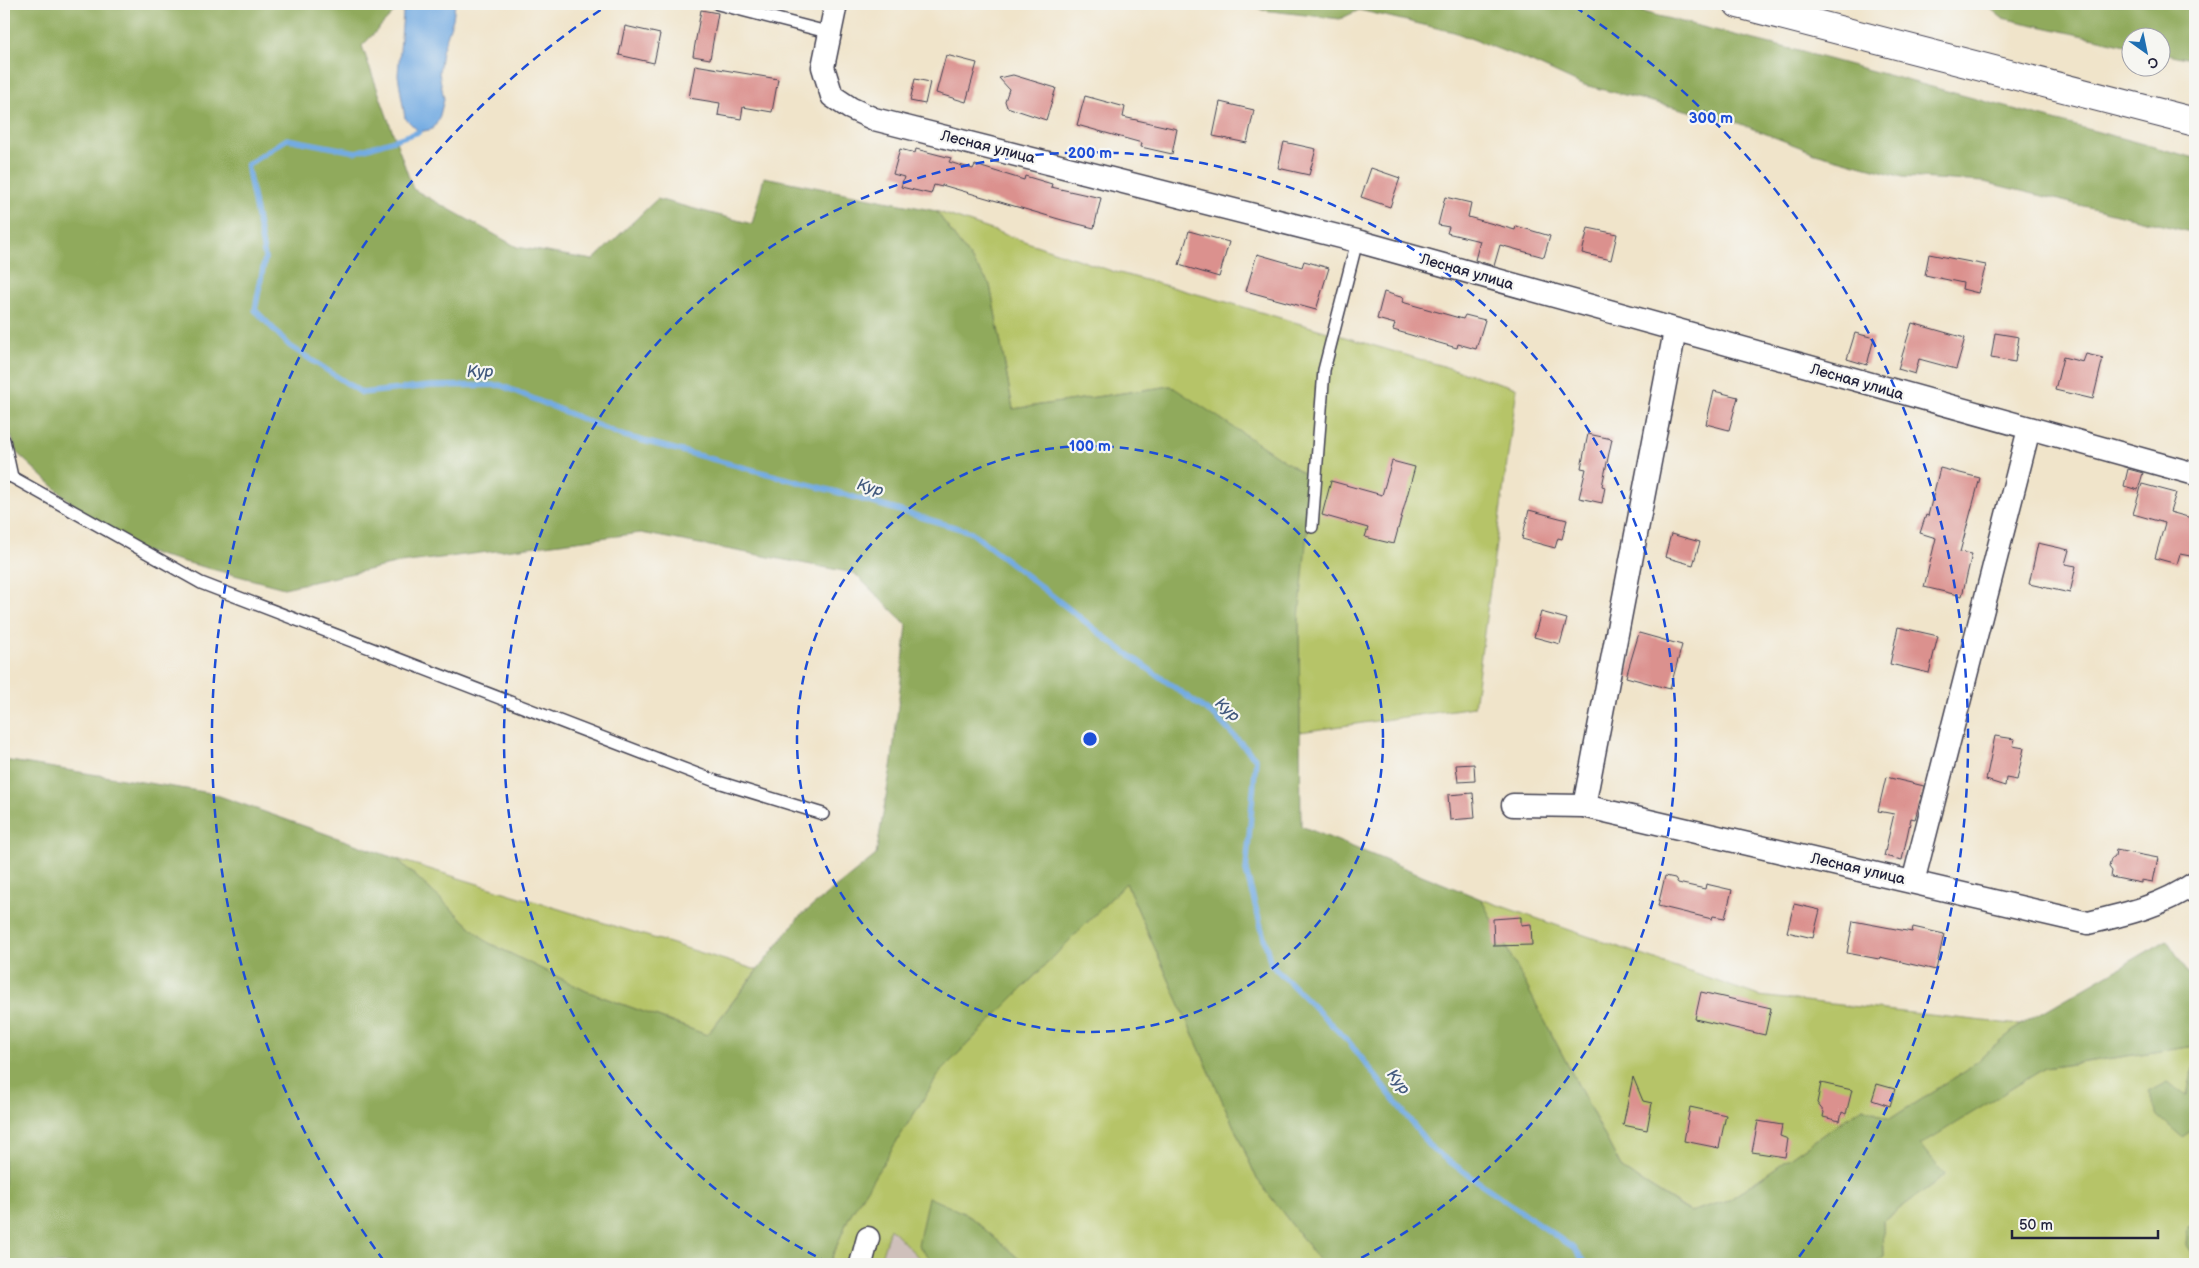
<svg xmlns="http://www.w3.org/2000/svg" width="2199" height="1268" viewBox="0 0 2199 1268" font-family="'Balsamiq Sans',sans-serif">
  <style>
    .industrial { fill: #cfc0bb }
    .green { fill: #b6c467; stroke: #6c7351 }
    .forest { fill: #90aa5c; stroke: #59664c }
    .water { fill: #73abe2; stroke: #4a668e }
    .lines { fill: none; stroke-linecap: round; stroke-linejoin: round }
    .stream { stroke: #73abe2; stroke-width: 5.5 }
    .building { fill: #db918e }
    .lane-casing { stroke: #413f50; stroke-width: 14 }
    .street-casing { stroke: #413f50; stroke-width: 25 }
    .primary-casing { stroke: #413f50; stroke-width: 30 }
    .lane { stroke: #fff; stroke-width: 11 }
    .street { stroke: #fff; stroke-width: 22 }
    .primary { stroke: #fff; stroke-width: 28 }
    .ring { fill: none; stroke: #1d4ed8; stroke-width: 2.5; stroke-dasharray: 9 6 }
    .labels { text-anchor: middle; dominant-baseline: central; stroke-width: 4.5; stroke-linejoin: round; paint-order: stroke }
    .street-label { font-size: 15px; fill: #22223b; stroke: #f6f6f2 }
    .water-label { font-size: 16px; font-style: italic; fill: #42597e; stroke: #f6f6f2 }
    .centre { fill: #1d4ed8; stroke: #f6f6f2; stroke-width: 2.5 }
    .ring-label { font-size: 15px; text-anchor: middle; font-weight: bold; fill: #1d4ed8; stroke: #f6f6f2; stroke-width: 4.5; stroke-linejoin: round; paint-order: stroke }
  </style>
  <rect width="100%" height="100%" fill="#f6f6f2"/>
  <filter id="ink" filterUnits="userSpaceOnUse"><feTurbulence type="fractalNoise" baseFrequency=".02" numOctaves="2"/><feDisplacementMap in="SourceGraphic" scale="10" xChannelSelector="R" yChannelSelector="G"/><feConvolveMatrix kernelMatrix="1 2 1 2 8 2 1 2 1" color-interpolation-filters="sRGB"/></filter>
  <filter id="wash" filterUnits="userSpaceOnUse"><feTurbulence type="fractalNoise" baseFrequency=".0096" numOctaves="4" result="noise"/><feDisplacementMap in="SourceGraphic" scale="20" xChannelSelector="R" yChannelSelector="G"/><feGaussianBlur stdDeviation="1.12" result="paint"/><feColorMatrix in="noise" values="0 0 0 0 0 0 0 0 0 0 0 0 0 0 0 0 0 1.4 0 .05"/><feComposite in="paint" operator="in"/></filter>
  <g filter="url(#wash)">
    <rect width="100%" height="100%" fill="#f0e4ca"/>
    <polygon class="industrial" points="890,1228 925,1264 879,1264"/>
    <g class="green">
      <polygon points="936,211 1112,271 1230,303 1517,388 1474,707 1300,732 1299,619 1171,386 1013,409 990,285"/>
      <polygon points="397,859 757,970 707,1035 586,991 487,942"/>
      <polygon points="1126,883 1257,1179 1322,1264 1025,1264 968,1215 918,1245 934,1264 925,1264 890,1228 879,1264 829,1264 849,1217 941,1071"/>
      <polygon points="1481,899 1759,996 2020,1025 1965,1071 1890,1119 1863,1107 1729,1200 1691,1212 1622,1169"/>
      <polygon points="2195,1046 2195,1068 2193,1069 2187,1096 2182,1137 2195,1128 2195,1222 2188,1227 2186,1245 2195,1259 2195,1264 1874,1264 1884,1257 1883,1221 1945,1175 1919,1145 2045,1068"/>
    </g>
    <g class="forest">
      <polygon points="4,4 402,4 362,46 413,189 517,247 593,260 657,199 752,224 764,177 936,211 990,285 1013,409 1171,386 1312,479 1299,619 1301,826 1481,899 1622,1169 1690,1212 1729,1200 1863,1107 1890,1119 1965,1071 2020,1025 2167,940 2195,983 2195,1046 2045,1068 1920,1145 1945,1175 1883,1221 1884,1257 1874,1264 1823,1264 1815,1261 1812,1264 1322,1264 1257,1179 1126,883 941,1071 849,1217 829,1264 4,1264 4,760 211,793 397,859 487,942 586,991 707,1035 799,917 876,855 892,761 907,625 854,573 641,533 400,563 284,588 116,544 17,453 4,416"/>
      <polygon points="1251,4 1610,4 1791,49 2195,158 2195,233 1984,182 1903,177 1815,153 1738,123 1580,84 1532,62 1454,32 1359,10 1340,19 1262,10"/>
      <polygon points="1985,4 2195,4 2195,60 2162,53 2162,38 2132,38 2131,46 2002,18"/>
      <polygon points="2193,1068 2195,1068 2195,1128 2182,1137 2158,1116 2148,1092 2167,1082 2187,1095"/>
      <polygon points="928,1197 968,1215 1025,1264 934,1264 918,1245"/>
      <polygon points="2195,1222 2195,1259 2186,1245 2188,1227"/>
    </g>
    <polygon class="water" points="408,4 455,4 453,19 442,51 439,73 444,99 439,119 433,129 419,132 405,118 398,75 403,13"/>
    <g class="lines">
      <polyline class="stream" points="421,125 419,132 356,152 287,139 247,165 265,258 255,310 290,346 362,393 430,386 500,385 621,435 833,491 971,532 1111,642 1216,717 1256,759 1246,871 1271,964 1349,1042 1433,1150 1576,1250 1586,1264"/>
    </g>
    <g id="blocks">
      <g class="building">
        <polygon points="701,10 718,13 710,59 693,56"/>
        <polygon points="625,26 660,34 654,63 619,55"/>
        <polygon points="946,55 977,63 966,102 936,93"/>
        <polygon points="695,65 778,79 772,112 743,107 741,119 718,115 720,103 689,98"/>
        <polygon points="1013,75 1056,88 1046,120 1007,107 1005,101 1009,89 999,78"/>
        <polygon points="915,79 930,82 925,104 910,101"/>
        <polygon points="1085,96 1125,107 1123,117 1177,129 1172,154 1141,147 1142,143 1077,125"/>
        <polygon points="1220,102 1254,110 1247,143 1213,136"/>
        <polygon points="1284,142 1316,149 1309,175 1278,168"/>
        <polygon points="900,149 915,153 916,149 951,158 949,162 973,169 975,165 1024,180 1025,176 1052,184 1051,187 1101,198 1094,228 1062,220 942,185 942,187 934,185 931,194 901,187 904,177 893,174"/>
        <polygon points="1371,168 1400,178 1390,207 1361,197"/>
        <polygon points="1445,197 1471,203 1468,217 1515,230 1516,226 1550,236 1544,257 1500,245 1494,266 1475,260 1480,241 1447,233 1449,227 1438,225"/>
        <polygon points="1588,228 1617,234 1611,260 1582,253"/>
        <polygon points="1189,231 1229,242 1219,277 1179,265"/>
        <polygon points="1257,254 1302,267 1304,261 1329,268 1316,310 1246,291"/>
        <polygon points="1929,254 1986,265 1978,293 1962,289 1963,283 1925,275"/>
        <polygon points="1384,292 1404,298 1402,302 1463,319 1465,315 1485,320 1476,349 1458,344 1457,348 1393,330 1395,324 1377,319"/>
        <polygon points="1912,323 1965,338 1956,369 1919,359 1915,374 1898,369"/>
        <polygon points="1855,333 1874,338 1867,365 1847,359"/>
        <polygon points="1995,333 2019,337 2015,362 1991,358"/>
        <polygon points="2086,354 2103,358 2093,399 2055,390 2063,357 2083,362"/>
        <polygon points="1714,391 1738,397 1729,430 1706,424"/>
        <polygon points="1588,434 1612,439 1602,486 1605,487 1602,503 1579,498 1586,469 1581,468"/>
        <polygon points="1392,461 1415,467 1394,544 1365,537 1368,528 1322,515 1331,481 1382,495"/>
        <polygon points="1940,468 1980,478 1960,552 1972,554 1962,596 1924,587 1936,538 1920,533 1926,515 1928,516"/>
        <polygon points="2128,469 2143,473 2138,490 2124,486"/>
        <polygon points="2142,484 2176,493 2170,512 2195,519 2195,557 2180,554 2177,564 2155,558 2165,523 2133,514"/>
        <polygon points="1529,510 1567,520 1562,539 1558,538 1555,548 1522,539"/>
        <polygon points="1671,534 1700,542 1693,565 1665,557"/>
        <polygon points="2038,543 2069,550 2065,564 2076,566 2070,593 2029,584"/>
        <polygon points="1541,612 1567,619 1560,644 1534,637"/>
        <polygon points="1898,627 1938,636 1929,673 1890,664"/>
        <polygon points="1639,633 1682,645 1670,689 1626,677"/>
        <polygon points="1995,736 2015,739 2013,746 2024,748 2017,780 2006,778 2005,786 1986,780"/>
        <polygon points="1474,764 1475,781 1458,782 1456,765"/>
        <polygon points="1886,777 1924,786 1915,819 1911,818 1902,860 1884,856 1894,814 1878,811"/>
        <polygon points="1473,793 1475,818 1450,820 1448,795"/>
        <polygon points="2116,850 2158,858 2153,882 2141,880 2141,883 2111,877 2112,871 2109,867 2111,859 2115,856"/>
        <polygon points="1665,876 1675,878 1678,883 1705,889 1706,884 1732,890 1725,918 1713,916 1712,919 1658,906"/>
        <polygon points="1794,904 1820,910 1813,938 1787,932"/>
        <polygon points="1521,917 1521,925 1531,924 1532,945 1494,946 1493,919"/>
        <polygon points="1853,921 1912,932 1913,927 1944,934 1936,970 1880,957 1879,959 1847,953"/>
        <polygon points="1701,992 1771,1008 1765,1035 1695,1019"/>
        <polygon points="1633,1077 1643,1101 1652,1103 1647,1130 1623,1125"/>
        <polygon points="1821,1083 1852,1090 1846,1114 1842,1112 1840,1121 1823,1117 1824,1112 1817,1103"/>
        <polygon points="1877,1084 1895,1089 1890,1106 1872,1100"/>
        <polygon points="1690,1107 1726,1115 1719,1148 1684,1141"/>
        <polygon points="1758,1121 1782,1125 1780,1136 1788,1139 1785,1157 1752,1152"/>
      </g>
    </g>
  </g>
  <g filter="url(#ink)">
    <use href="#blocks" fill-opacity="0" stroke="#413f50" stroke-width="1"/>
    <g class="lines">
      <defs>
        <g id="lane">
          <polyline points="718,4 831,33"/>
          <polyline points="4,440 12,477"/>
          <polyline points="4,475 12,477 201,583 715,781 823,814"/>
          <polyline points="1312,527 1324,370 1357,241"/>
        </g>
        <g id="street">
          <polyline points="836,4 823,67 832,96 850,108 874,119 1357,241 2195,474"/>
          <path d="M1513 805 1584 806 2088 923C2127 914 2162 906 2195 883"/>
          <polyline points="1584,806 1675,331"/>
          <polyline points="1913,882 2029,429"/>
          <polyline points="861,1264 868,1238"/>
        </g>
        <polyline id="primary" points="1738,4 2195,122"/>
      </defs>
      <use href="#lane" class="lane-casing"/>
      <use href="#street" class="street-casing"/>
      <use href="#primary" class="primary-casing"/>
      <use href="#lane" class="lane"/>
      <use href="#street" class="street"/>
      <use href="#primary" class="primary"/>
    </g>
  </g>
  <g class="ring">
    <circle cx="1090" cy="739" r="293"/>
    <path d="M829 1263A586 586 0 1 1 1351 1263"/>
    <path d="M384 1261A878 878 0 0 1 605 7M1575 7A878 878 0 0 1 1796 1261"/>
  </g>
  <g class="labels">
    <g class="street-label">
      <text transform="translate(988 147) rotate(14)">Лесная улица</text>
      <text transform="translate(1467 272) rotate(16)">Лесная улица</text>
      <text transform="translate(1857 382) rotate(16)">Лесная улица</text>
      <text transform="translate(1858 869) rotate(13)">Лесная улица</text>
    </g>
    <g class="water-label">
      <text x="480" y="372">Кур</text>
      <text transform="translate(870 488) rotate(16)">Кур</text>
      <text transform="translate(1227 710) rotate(42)">Кур</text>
      <text transform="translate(1398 1082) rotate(52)">Кур</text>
    </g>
  </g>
  <circle cx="1090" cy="739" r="8" class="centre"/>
  <g class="ring-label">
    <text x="1711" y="123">300 m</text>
    <text x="1090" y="158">200 m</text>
    <text x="1090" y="451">100 m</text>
  </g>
  <rect width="2199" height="1268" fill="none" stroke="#f6f6f2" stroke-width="20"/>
  <g transform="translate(2146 52) rotate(147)"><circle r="24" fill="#f6f6f2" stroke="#a1a1a9"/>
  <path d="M0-4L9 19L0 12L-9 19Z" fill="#1f6fb2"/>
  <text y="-8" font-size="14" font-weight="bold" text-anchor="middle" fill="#22223b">С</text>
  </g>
  <path d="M2012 1230v8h146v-8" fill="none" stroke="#22223b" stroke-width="2.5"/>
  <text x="2019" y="1230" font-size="15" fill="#22223b" stroke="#f6f6f2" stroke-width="4" paint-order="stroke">50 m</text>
</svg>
